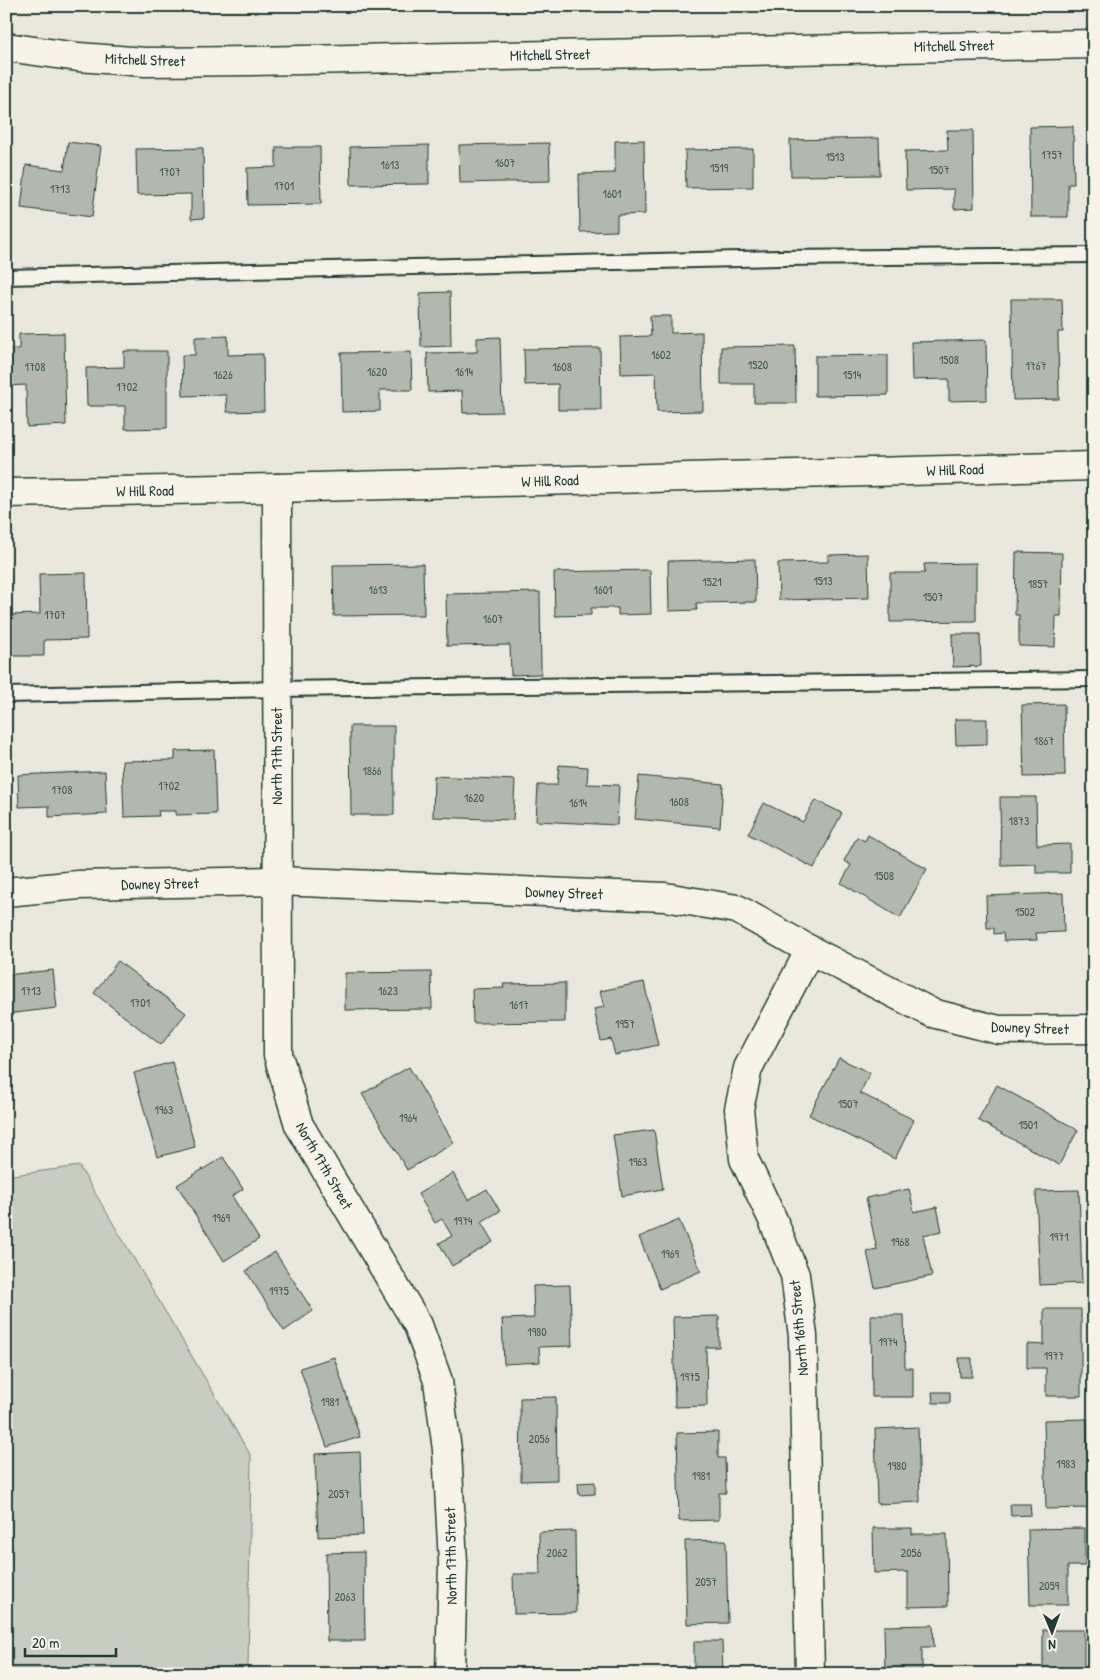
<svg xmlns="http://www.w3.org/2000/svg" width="1100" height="1680" viewBox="0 0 1100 1680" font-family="'Patrick Hand',sans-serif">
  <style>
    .green { fill: #c8ccc1; stroke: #74847a }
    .building { fill: #b2b8ae; stroke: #1f3d34 }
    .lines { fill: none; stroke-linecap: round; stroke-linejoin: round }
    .service-casing { stroke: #1f3d34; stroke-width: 18 }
    .minor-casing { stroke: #1f3d34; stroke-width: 31 }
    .service { stroke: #f7f3e8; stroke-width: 14 }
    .minor { stroke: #f7f3e8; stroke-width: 28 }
    .labels { text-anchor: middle; stroke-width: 5; stroke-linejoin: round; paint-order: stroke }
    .number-label { font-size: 12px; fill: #445c52 }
    .street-label { font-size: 15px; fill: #1f3d34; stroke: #f7f3e8 }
  </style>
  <rect width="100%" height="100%" fill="#eae8dd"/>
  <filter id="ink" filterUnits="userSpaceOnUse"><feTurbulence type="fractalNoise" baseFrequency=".02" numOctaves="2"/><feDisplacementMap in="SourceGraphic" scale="10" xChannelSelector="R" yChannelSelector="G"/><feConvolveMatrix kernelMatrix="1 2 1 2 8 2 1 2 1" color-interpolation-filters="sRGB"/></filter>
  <g filter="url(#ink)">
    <path class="green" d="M79,1166l172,290 -3,218h-242v-498z"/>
    <g class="building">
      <path d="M1073,126l1,58h-6v33h-37l-1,-90z"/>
      <path d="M947,130h26l1,78 -20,1v-20l-48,1 -1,-39 43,-1z"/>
      <path d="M879,138l1,37 -89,1 -1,-36z"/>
      <path d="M644,140l1,74 -28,1v16l-37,1 -1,-58 36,-1v-32z"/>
      <path d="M68,142l33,4 -9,71 -71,-9 5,-43 38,5z"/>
      <path d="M549,143l1,38 -90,2 -1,-38z"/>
      <path d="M429,145v39l-78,1 -1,-38z"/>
      <path d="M276,147h44l1,57 -73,1 -1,-37 29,-1z"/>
      <path d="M203,148l1,70 -13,1v-25l-54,1 -1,-46z"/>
      <path d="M753,149v38l-67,1 -1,-38z"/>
      <path d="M450,292l1,54 -30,1 -1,-54z"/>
      <path d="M1011,299h51l1,33h-5l1,67 -46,1z"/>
      <path d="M650,316h21v17l31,-1 1,79 -46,1 -1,-39 -35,1 -1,-37 31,-1z"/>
      <path d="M64,333l2,92 -39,2 -1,-42 -20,1v-37h13v-15z"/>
      <path d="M228,336v19l35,-1 1,57 -37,1 -1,-17 -43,1 -1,-41h13v-18z"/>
      <path d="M500,337l2,75 -39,1 -1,-22 -34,1 -1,-39 50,-1v-14z"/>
      <path d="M986,340l1,60 -38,1v-22l-37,1 -1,-38z"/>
      <path d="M795,346l1,57h-42v-19h-33v-37z"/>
      <path d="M600,348l1,62h-43v-26l-33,1 -1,-36z"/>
      <path d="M124,351h43v77l-42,1v-23h-38l-1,-38 38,-1z"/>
      <path d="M411,352l1,38h-32v21l-38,1 -1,-59z"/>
      <path d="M888,355v40l-73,1v-40z"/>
      <path d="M1016,552l46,1 -1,63h-5l-1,31 -36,-1v-31h-4z"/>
      <path d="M868,554l1,44 -90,2 -1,-37 50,-1v-7z"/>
      <path d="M755,559l1,43 -60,1 1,7 -28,1 -1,-50z"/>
      <path d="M976,563v58l-86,1v-49h35l-1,-9z"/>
      <path d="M423,564l1,51 -90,1 -1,-51z"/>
      <path d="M650,570l1,44 -33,1v-7h-27v7l-36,1 -1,-44z"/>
      <path d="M86,573l1,66 -43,1v16h-38v-41l34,-1 -1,-40z"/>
      <path d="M540,592l1,82 -30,1 -1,-30 -63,1 -1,-52z"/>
      <path d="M952,634h28l1,32 -28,1z"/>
      <path d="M1064,704l1,72 -41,1 -2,-72z"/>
      <path d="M955,719h32v25l-31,1z"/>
      <path d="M350,726h44v89h-43z"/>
      <path d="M214,750l2,64 -40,1v-4h-18l1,5 -35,1 -2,-56 53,-1v-9z"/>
      <path d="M559,765l29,2 -1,17 32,1 -2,40 -81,-4 2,-36h19z"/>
      <path d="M105,771l2,43 -58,3v-11l-30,1 -1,-32z"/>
      <path d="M434,776l81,4 -2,40 -80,-3z"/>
      <path d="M639,776l84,8 -3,43 -85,-8z"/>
      <path d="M1000,797h36l1,48 33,-1v29h-34v-9l-35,1z"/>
      <path d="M815,800l27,13 -28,55 -66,-34 16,-31 39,19z"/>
      <path d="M868,835l59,34 -27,49 -59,-35 10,-18 -7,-4 13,-24 8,4z"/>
      <path d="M1063,893l1,39 -28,1 1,7 -33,1 -1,-8 -9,1v-6h-7l-1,-32z"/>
      <path d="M118,961l68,52 -25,32 -67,-52z"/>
      <path d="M53,970l4,38 -51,6v-39z"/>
      <path d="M431,972l1,37 -87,1v-37z"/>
      <path d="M644,982l14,63 -43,10 -4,-16 -10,2 -7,-32 10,-2 -4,-16z"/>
      <path d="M565,983v39l-92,1 -1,-34 32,-1 -1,-4z"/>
      <path d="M839,1058l31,15 -10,20 54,27 -19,39 -86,-44z"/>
      <path d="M172,1062l23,85 -38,10 -23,-84z"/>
      <path d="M409,1067l45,76 -47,27 -45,-76z"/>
      <path d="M997,1085l81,45 -19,35 -81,-45z"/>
      <path d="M654,1130l9,59 -41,7 -9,-61z"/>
      <path d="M223,1157l20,32 -11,7 27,43 -35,22 -47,-76z"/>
      <path d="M453,1173l15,27 19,-11 13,22 -19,11 12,20 -41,24 -13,-23 13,-7 -10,-17 -7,4 -17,-29z"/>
      <path d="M909,1189l5,23 23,-5 5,24 -19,4 9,41 -57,12 -8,-36 10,-2 -11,-52z"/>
      <path d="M1079,1190l3,93 -42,2 -4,-94z"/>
      <path d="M679,1220l22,51 -41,18 -21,-52z"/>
      <path d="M275,1252l38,59 -29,20 -38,-60z"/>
      <path d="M570,1285l2,61 -33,1 1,15 -36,2 -2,-45 32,-1 -1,-32z"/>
      <path d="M1044,1309h37v87h-35v-28h-19v-24l17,1z"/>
      <path d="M871,1315h33l1,53h8v29h-41z"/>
      <path d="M719,1316v31h-13l1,59 -32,1 -2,-90z"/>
      <path d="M334,1357l26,80 -33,10 -27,-79z"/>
      <path d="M959,1358h13v19h-12z"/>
      <path d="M932,1392h18v11h-17z"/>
      <path d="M556,1397l1,83 -36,1 -1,-83z"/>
      <path d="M1087,1419l2,89 -43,1 -2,-89z"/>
      <path d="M918,1427l2,75 -43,2 -2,-75z"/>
      <path d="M718,1432v26h7l1,35h-7v27l-40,1 -2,-88z"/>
      <path d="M360,1452l3,83 -45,2 -3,-83z"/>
      <path d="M595,1482v12l-16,1 -1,-12z"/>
      <path d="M1010,1504h20l1,11 -20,1z"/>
      <path d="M873,1528h39v6h35l1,72 -40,1v-35l-34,1z"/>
      <path d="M1085,1528v38h-17v39h-38l-2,-76z"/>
      <path d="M575,1531l1,82 -62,1 -1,-40h27l-1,-42z"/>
      <path d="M726,1540l2,83 -41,1 -2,-83z"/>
      <path d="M364,1552l1,89h-38l-1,-88z"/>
      <path d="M933,1625l1,22h-12v27h-37l-1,-48z"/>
      <rect x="1043" y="1630" width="41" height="44"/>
      <path d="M694,1641h28l1,33h-29z"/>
      <rect x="515" y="1669" width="41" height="5"/>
    </g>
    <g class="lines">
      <defs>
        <g id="service">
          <path d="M6,277l774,-19 314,-3"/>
          <path d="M6,695l271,-6 817,-10"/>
        </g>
        <g id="minor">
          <path d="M6,47l72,10 67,5 106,-1 843,-17"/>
          <path d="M277,488l1,567 21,70 119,200 20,56 9,69 6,113 -3,111"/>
          <path d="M6,493l271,-5 817,-22"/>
          <path d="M6,892l72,-7 199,-4 388,16 72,12 73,41 122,63 67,17 95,-1"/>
          <path d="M810,1674l-7,-338 -8,-61 -22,-55 -29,-61 -5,-50 9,-41 62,-118"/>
        </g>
      </defs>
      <use href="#service" class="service-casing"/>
      <use href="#minor" class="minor-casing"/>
      <use href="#service" class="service"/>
      <use href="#minor" class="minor"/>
    </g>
  </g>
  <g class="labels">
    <g class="number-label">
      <text x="1052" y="159">1757</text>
      <text x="835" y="161">1513</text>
      <text x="505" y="167">1607</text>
      <text x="390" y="169">1613</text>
      <text x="719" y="172">1519</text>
      <text x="939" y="174">1507</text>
      <text x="170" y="176">1707</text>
      <text x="284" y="190">1701</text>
      <text x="60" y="193">1713</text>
      <text x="612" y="198">1601</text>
      <text x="661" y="359">1602</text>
      <text x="949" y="364">1508</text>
      <text x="758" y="369">1520</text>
      <text x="1036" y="370">1767</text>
      <text x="35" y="371">1708</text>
      <text x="562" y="371">1608</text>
      <text x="377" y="376">1620</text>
      <text x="464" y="376">1614</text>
      <text x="223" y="379">1626</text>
      <text x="852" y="379">1514</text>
      <text x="127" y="391">1702</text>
      <text x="823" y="585">1513</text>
      <text x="712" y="586">1521</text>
      <text x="1038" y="588">1857</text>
      <text x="378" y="594">1613</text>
      <text x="603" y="594">1601</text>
      <text x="933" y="601">1507</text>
      <text x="55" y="619">1707</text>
      <text x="493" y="623">1607</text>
      <text x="1044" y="745">1867</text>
      <text x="372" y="775">1866</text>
      <text x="169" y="790">1702</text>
      <text x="62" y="794">1708</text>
      <text x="474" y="802">1620</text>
      <text x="679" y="806">1608</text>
      <text x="578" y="807">1614</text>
      <text x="1019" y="825">1873</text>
      <text x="884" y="880">1508</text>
      <text x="1025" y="916">1502</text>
      <text x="31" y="995">1713</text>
      <text x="388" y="995">1623</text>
      <text x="140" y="1007">1701</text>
      <text x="519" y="1009">1617</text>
      <text x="625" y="1028">1957</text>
      <text x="848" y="1108">1507</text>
      <text x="164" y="1114">1963</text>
      <text x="408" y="1122">1964</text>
      <text x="1028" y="1129">1501</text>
      <text x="638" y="1166">1963</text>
      <text x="221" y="1222">1969</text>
      <text x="463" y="1225">1974</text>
      <text x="1059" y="1241">1971</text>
      <text x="900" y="1246">1968</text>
      <text x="670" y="1258">1969</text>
      <text x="279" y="1295">1975</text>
      <text x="537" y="1336">1980</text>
      <text x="888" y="1346">1974</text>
      <text x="1054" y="1360">1977</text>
      <text x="690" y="1381">1975</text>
      <text x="330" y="1406">1981</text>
      <text x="539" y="1443">2056</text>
      <text x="1066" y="1468">1983</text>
      <text x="897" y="1470">1980</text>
      <text x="701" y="1480">1981</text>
      <text x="339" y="1498">2057</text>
      <text x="557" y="1557">2062</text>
      <text x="911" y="1557">2056</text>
      <text x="706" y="1586">2057</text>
      <text x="1049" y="1590">2059</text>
      <text x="345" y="1601">2063</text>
    </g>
    <g class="street-label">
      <text transform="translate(954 46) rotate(-1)" y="5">Mitchell Street</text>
      <text transform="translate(550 55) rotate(-1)" y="5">Mitchell Street</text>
      <text transform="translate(145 60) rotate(2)" y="5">Mitchell Street</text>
      <text transform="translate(955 470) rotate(-2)" y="5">W Hill Road</text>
      <text transform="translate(550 481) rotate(-2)" y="5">W Hill Road</text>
      <text transform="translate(145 491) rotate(-1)" y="5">W Hill Road</text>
      <text transform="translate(277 756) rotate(-90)" y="5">North 17th Street</text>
      <text transform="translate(160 884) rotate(-1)" y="5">Downey Street</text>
      <text transform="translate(564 893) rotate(2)" y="5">Downey Street</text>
      <text transform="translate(1030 1028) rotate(2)" y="5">Downey Street</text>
      <text transform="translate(324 1166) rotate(60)" y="5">North 17th Street</text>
      <text transform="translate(799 1328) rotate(-95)" y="5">North 16th Street</text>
      <text transform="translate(451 1556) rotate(-91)" y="5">North 17th Street</text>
    </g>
  </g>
  <rect width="1100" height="1680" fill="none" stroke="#f7f3e8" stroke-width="25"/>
  <rect x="12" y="12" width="1075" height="1655" fill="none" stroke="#1f3d34" stroke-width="2" filter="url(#ink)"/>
  <g transform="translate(1052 1632) rotate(179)" stroke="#f7f3e8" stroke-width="4" paint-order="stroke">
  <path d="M0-4L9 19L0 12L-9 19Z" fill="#1f3d34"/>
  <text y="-8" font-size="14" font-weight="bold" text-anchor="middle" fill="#1f3d34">N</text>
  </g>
  <path d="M25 1648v8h91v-8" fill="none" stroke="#1f3d34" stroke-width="2.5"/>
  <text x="32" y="1648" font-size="15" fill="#1f3d34" stroke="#f7f3e8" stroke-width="4" paint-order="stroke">20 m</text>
</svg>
